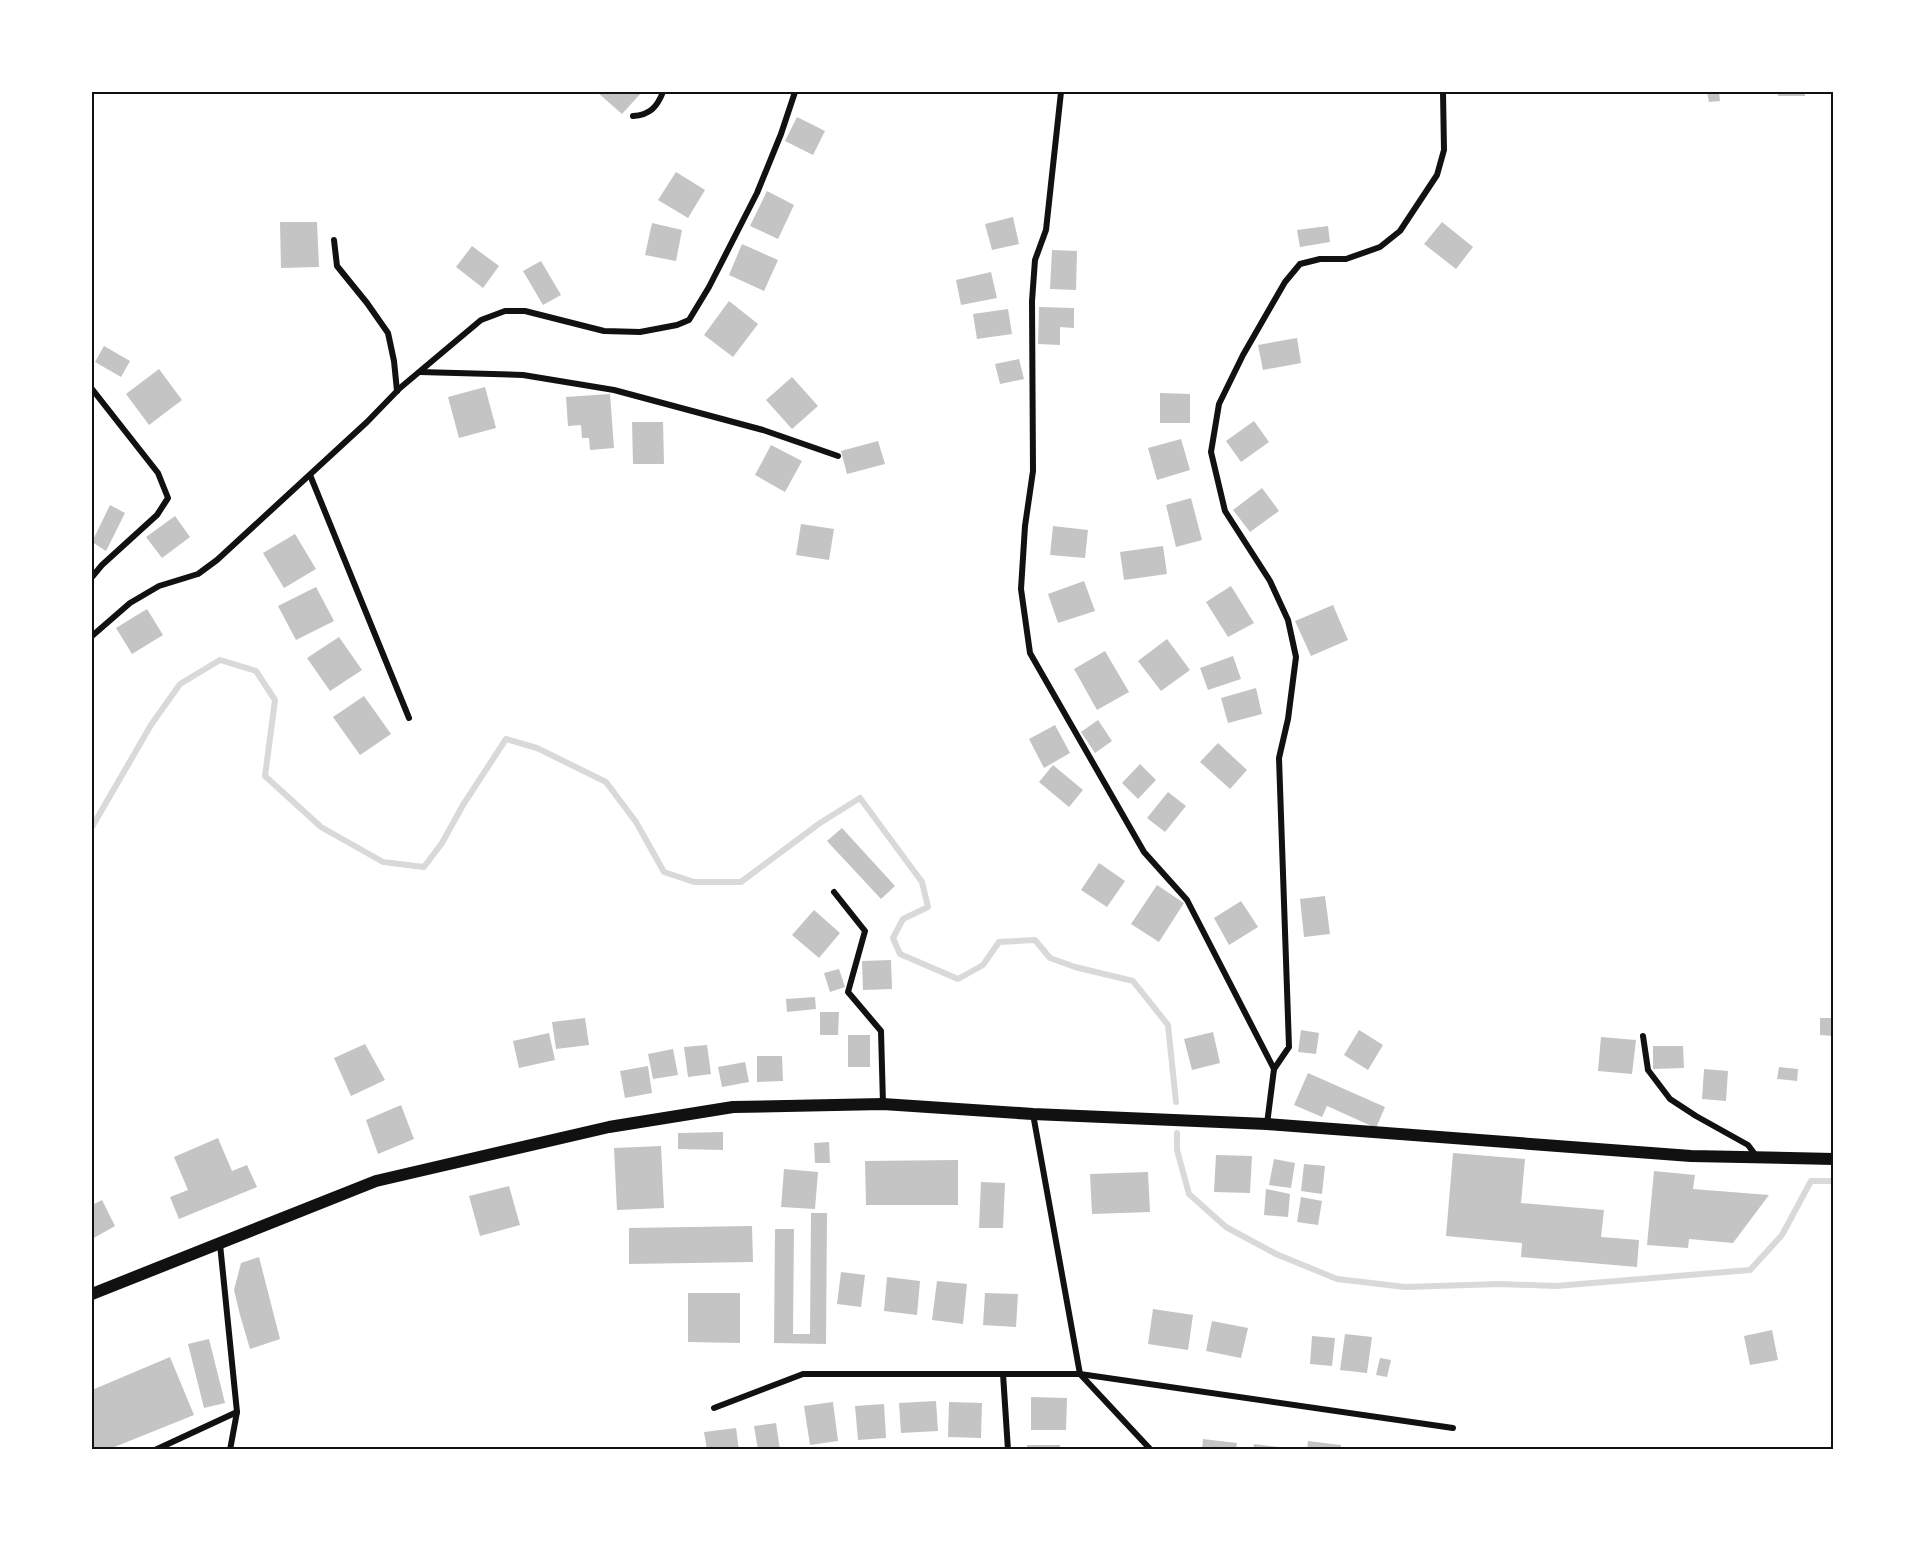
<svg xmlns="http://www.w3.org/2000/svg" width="1925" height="1541" viewBox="0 0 1925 1541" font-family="Jost,sans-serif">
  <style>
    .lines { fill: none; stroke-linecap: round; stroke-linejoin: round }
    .stream { stroke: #d9d9d9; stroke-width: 6 }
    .building { fill: #c4c4c4 }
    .minor { stroke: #111; stroke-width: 6 }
    .secondary { stroke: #111; stroke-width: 12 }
    .neatline { fill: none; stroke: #111; stroke-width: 2 }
  </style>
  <rect width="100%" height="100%" fill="#fff"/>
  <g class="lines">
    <g class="stream">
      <path d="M92,827l59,-102 29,-41 40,-24 36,11 19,29 -10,76 56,51 62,35 41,5 18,-24 21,-38 43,-66 31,9 69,34 30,40 28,50 30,10h47l79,-59 40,-25 62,84 6,25 -25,12 -10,19 7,16 58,25 25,-14 16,-23 36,-2 15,18 25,9 58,14 35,44 8,77"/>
      <path d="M1177,1133v17l12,44 37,33 50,27 61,25 68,8 95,-3 56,2 194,-16 32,-35 29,-54h23"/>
    </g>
  </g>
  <g class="building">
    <path d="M597,92h45l-20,22z"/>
    <path d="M1707,92h12l1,9 -11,1z"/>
    <rect x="1778" y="92" width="27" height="4"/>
    <path d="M797,117l28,14 -12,24 -28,-14z"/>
    <path d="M676,172l29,18 -17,28 -30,-18z"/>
    <path d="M767,191l27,14 -16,34 -28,-13z"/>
    <path d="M1013,217l6,27 -27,6 -7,-26z"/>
    <path d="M280,222h37l2,45 -38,1z"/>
    <path d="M1442,222l31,25 -17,22 -32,-25z"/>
    <path d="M652,223l30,7 -6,31 -31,-6z"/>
    <path d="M1328,226l2,16 -30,5 -3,-17z"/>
    <path d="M742,244l36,16 -14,31 -35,-16z"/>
    <path d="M472,246l27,20 -16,22 -27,-21z"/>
    <path d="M1052,250l25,1 -1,39 -26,-1z"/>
    <path d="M541,261l20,34 -18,10 -20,-34z"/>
    <path d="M991,272l6,26 -36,7 -5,-25z"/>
    <path d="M729,301l29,23 -25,33 -29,-22z"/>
    <path d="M1039,307l35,1v20l-14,-1v18l-22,-1z"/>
    <path d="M1008,309l4,25 -35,5 -4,-25z"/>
    <path d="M1297,338l4,25 -38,7 -5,-25z"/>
    <path d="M104,346l26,15 -9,16 -26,-15z"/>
    <path d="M1019,359l5,20 -24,5 -5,-20z"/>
    <path d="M159,369l23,31 -33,25 -23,-31z"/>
    <path d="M792,377l26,29 -26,23 -26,-29z"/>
    <path d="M485,387l11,41 -37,10 -11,-41z"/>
    <path d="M1160,393l30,1v29h-30z"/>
    <path d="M610,394l4,54 -24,2 -1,-12h-7l-1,-13 -13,1 -2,-29z"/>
    <path d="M1254,421l15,21 -28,20 -15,-21z"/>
    <path d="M632,422h31l1,42h-31z"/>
    <path d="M1181,439l9,31 -33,10 -9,-32z"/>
    <path d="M878,441l7,23 -38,10 -6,-23z"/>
    <path d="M771,445l31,16 -17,31 -30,-17z"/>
    <path d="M1262,488l17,23 -29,21 -17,-22z"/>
    <path d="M1191,498l11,42 -26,7 -10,-42z"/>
    <path d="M110,505l15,8 -19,38 -14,-9z"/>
    <path d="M175,516l15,21 -28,21 -16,-21z"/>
    <path d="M801,524l33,5 -5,31 -33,-5z"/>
    <path d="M1053,526l35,4 -3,28 -35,-3z"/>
    <path d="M295,534l21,35 -32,19 -21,-35z"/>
    <path d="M1163,546l4,28 -43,6 -4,-28z"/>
    <path d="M1084,581l11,30 -37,12 -10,-29z"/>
    <path d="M1231,586l23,37 -26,14 -22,-35z"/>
    <path d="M316,587l18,34 -38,19 -18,-34z"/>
    <path d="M1333,605l15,35 -37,16 -16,-35z"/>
    <path d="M147,609l16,26 -31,19 -16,-26z"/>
    <path d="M339,637l23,33 -32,21 -23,-33z"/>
    <path d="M1167,639l23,31 -29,21 -23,-30z"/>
    <path d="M1105,651l24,41 -32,18 -23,-41z"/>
    <path d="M1233,656l8,23 -33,11 -8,-22z"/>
    <path d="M1256,688l6,26 -34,9 -7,-25z"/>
    <path d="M364,696l27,38 -31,21 -27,-38z"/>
    <path d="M1098,720l14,21 -17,12 -14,-21z"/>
    <path d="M1055,725l15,28 -26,15 -15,-29z"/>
    <path d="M1218,743l29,27 -17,19 -30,-27z"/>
    <path d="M1140,764l16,16 -18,19 -16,-16z"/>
    <path d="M1053,765l30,25 -14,17 -30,-25z"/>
    <path d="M1168,792l18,14 -21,26 -18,-14z"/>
    <path d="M842,828l53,58 -14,13 -54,-58z"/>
    <path d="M1099,863l26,18 -18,26 -26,-17z"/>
    <path d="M1157,885l27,18 -25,39 -28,-18z"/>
    <path d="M1325,896l5,38 -26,3 -4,-38z"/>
    <path d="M1241,901l17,26 -29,18 -15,-27z"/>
    <path d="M814,910l26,23 -21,25 -27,-23z"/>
    <path d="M891,960l1,29 -29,1 -1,-29z"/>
    <path d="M839,969l6,18 -15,5 -6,-19z"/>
    <path d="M815,997l1,12 -29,3 -1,-13z"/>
    <path d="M820,1012h19l-1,23h-18z"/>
    <path d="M585,1018l4,27 -33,4 -4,-27z"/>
    <path d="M1820,1018h14v18l-14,-1z"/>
    <path d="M1301,1030l18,3 -3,21 -18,-2z"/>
    <path d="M1359,1030l24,15 -15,25 -24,-15z"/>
    <path d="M1213,1032l7,31 -28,7 -8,-31z"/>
    <path d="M549,1033l6,27 -36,8 -6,-27z"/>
    <rect x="848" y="1035" width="22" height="32"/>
    <path d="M1601,1037l35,3 -4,34 -34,-3z"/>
    <path d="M365,1044l20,36 -34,16 -17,-38z"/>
    <path d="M707,1045l4,29 -23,3 -4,-30z"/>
    <path d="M1653,1046h30l1,22 -31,1z"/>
    <path d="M673,1049l5,26 -25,4 -5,-25z"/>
    <path d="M757,1056h25l1,25 -26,1z"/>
    <path d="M745,1062l4,20 -27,5 -4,-20z"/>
    <path d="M648,1066l4,27 -27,5 -5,-27z"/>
    <path d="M1779,1067l19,2 -1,12 -20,-2z"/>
    <path d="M1704,1069l24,2 -2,30 -24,-2z"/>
    <path d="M1308,1073l77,34 -9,21 -49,-22 -5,11 -28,-12z"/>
    <path d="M401,1105l13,34 -36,15 -12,-34z"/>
    <path d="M723,1132v18l-45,-1v-16z"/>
    <path d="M218,1138l14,33 15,-6 10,22 -78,32 -9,-22 18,-7 -14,-33z"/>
    <path d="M829,1142l1,21h-15l-1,-20z"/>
    <path d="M661,1146l3,62 -47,2 -3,-62z"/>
    <path d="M1453,1153l72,6 -4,44 83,7 -3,27 38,3 -2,27 -116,-10 1,-14 -76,-7z"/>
    <path d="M1216,1155l36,1 -2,37 -36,-1z"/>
    <path d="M1274,1159l21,4 -4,25 -22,-3z"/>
    <path d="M958,1160v45h-92l-1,-44z"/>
    <path d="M1304,1164l21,2 -3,28 -21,-3z"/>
    <path d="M784,1169l34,3 -3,37 -34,-2z"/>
    <path d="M1654,1171l41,4 -2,14 76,6 -36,48 -44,-4 -1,9 -41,-3z"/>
    <path d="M1148,1172l2,40 -58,2 -2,-40z"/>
    <path d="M981,1182l24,1 -2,45h-24z"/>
    <path d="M509,1186l11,39 -40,11 -11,-40z"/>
    <path d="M1266,1189l24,5 -2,23 -24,-2z"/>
    <path d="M1301,1197l21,4 -4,24 -21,-3z"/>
    <path d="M102,1200l13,26 -23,13v-34z"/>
    <path d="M811,1213h16l-1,131 -52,-1 1,-114h19l-1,105h17z"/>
    <path d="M752,1226l1,36 -124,2v-36z"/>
    <path d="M259,1257l21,82 -30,10 -10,-34 -6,-25 7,-27z"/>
    <path d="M841,1272l24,3 -4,32 -24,-3z"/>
    <path d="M887,1277l33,4 -3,34 -33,-4z"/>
    <path d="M937,1281l30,3 -4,40 -31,-4z"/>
    <path d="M688,1293h52v50l-52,-1z"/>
    <path d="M985,1293l33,1 -2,33 -33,-2z"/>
    <path d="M1153,1309l40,6 -5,35 -40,-6z"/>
    <path d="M1212,1321l36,7 -7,30 -35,-7z"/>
    <path d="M1772,1330l6,30 -28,5 -6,-29z"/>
    <path d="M1345,1334l27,3 -5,36 -27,-3z"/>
    <path d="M1312,1336l23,2 -3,28 -22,-2z"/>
    <path d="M209,1339l16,64 -21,5 -16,-64z"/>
    <path d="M170,1357l24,58 -87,35h-15v-60z"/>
    <path d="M1380,1358l11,2 -4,17 -11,-2z"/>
    <path d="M1031,1397l36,1 -1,32h-35z"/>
    <path d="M936,1401l2,30 -37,2 -2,-30z"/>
    <path d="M833,1402l5,39 -28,4 -6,-39z"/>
    <path d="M949,1402l33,1 -1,35 -33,-1z"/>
    <path d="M884,1404l2,34 -28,2 -3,-34z"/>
    <path d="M776,1423l4,27h-22l-4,-24z"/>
    <path d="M736,1428l3,22h-32l-3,-18z"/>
    <path d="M1203,1439l34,4 -1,7h-34z"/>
    <path d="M1308,1441l33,4v5h-34z"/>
    <path d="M1254,1444l33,4v2h-34z"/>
    <rect x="1027" y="1445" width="33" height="5"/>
  </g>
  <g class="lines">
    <g class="minor">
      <path d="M1061,92l-15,138 -11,30 -3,41 1,170 -8,55 -4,63 9,64 114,199 43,48 87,169 -7,55"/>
      <path d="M633,116c17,-1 24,-9 30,-24"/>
      <path d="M334,240l3,26 30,37 21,30 6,28 3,30"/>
      <path d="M420,372l103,3 91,15 149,40 75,26"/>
      <path d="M92,389l66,84 10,25 -11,17 -55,50 -10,12"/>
      <path d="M310,475l99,243"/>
      <path d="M92,636l38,-33 29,-17 39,-12 19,-14 150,-138 33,-34 81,-68 24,-9h20l79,20 36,1 37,-7 12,-5 20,-33 48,-94 24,-59 14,-42"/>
      <path d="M834,892l31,39 -17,61 33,39 2,73"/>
      <path d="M1643,1036l5,34 22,29 26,17 52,29 9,12"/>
      <path d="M1274,1069l15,-22 -10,-289 9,-39 8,-62 -8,-37 -18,-39 -45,-70 -14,-59 8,-48 24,-49 42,-73 15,-18 20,-5h26l34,-12 20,-16 37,-56 7,-25 -1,-58"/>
      <path d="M1033,1114l47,260 373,54"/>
      <path d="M220,1244l17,168 -7,38"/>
      <path d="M1003,1374l5,76"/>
      <path d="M714,1408l89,-34h277l71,76"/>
      <path d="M155,1450l82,-38"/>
    </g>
    <path class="secondary" d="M92,1294l284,-113 233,-54 124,-20 150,-3 150,10 234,10 424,32 143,3"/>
  </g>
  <rect width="1925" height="1541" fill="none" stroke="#ffffff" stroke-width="186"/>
  <rect x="93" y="93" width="1739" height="1355" class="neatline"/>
</svg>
